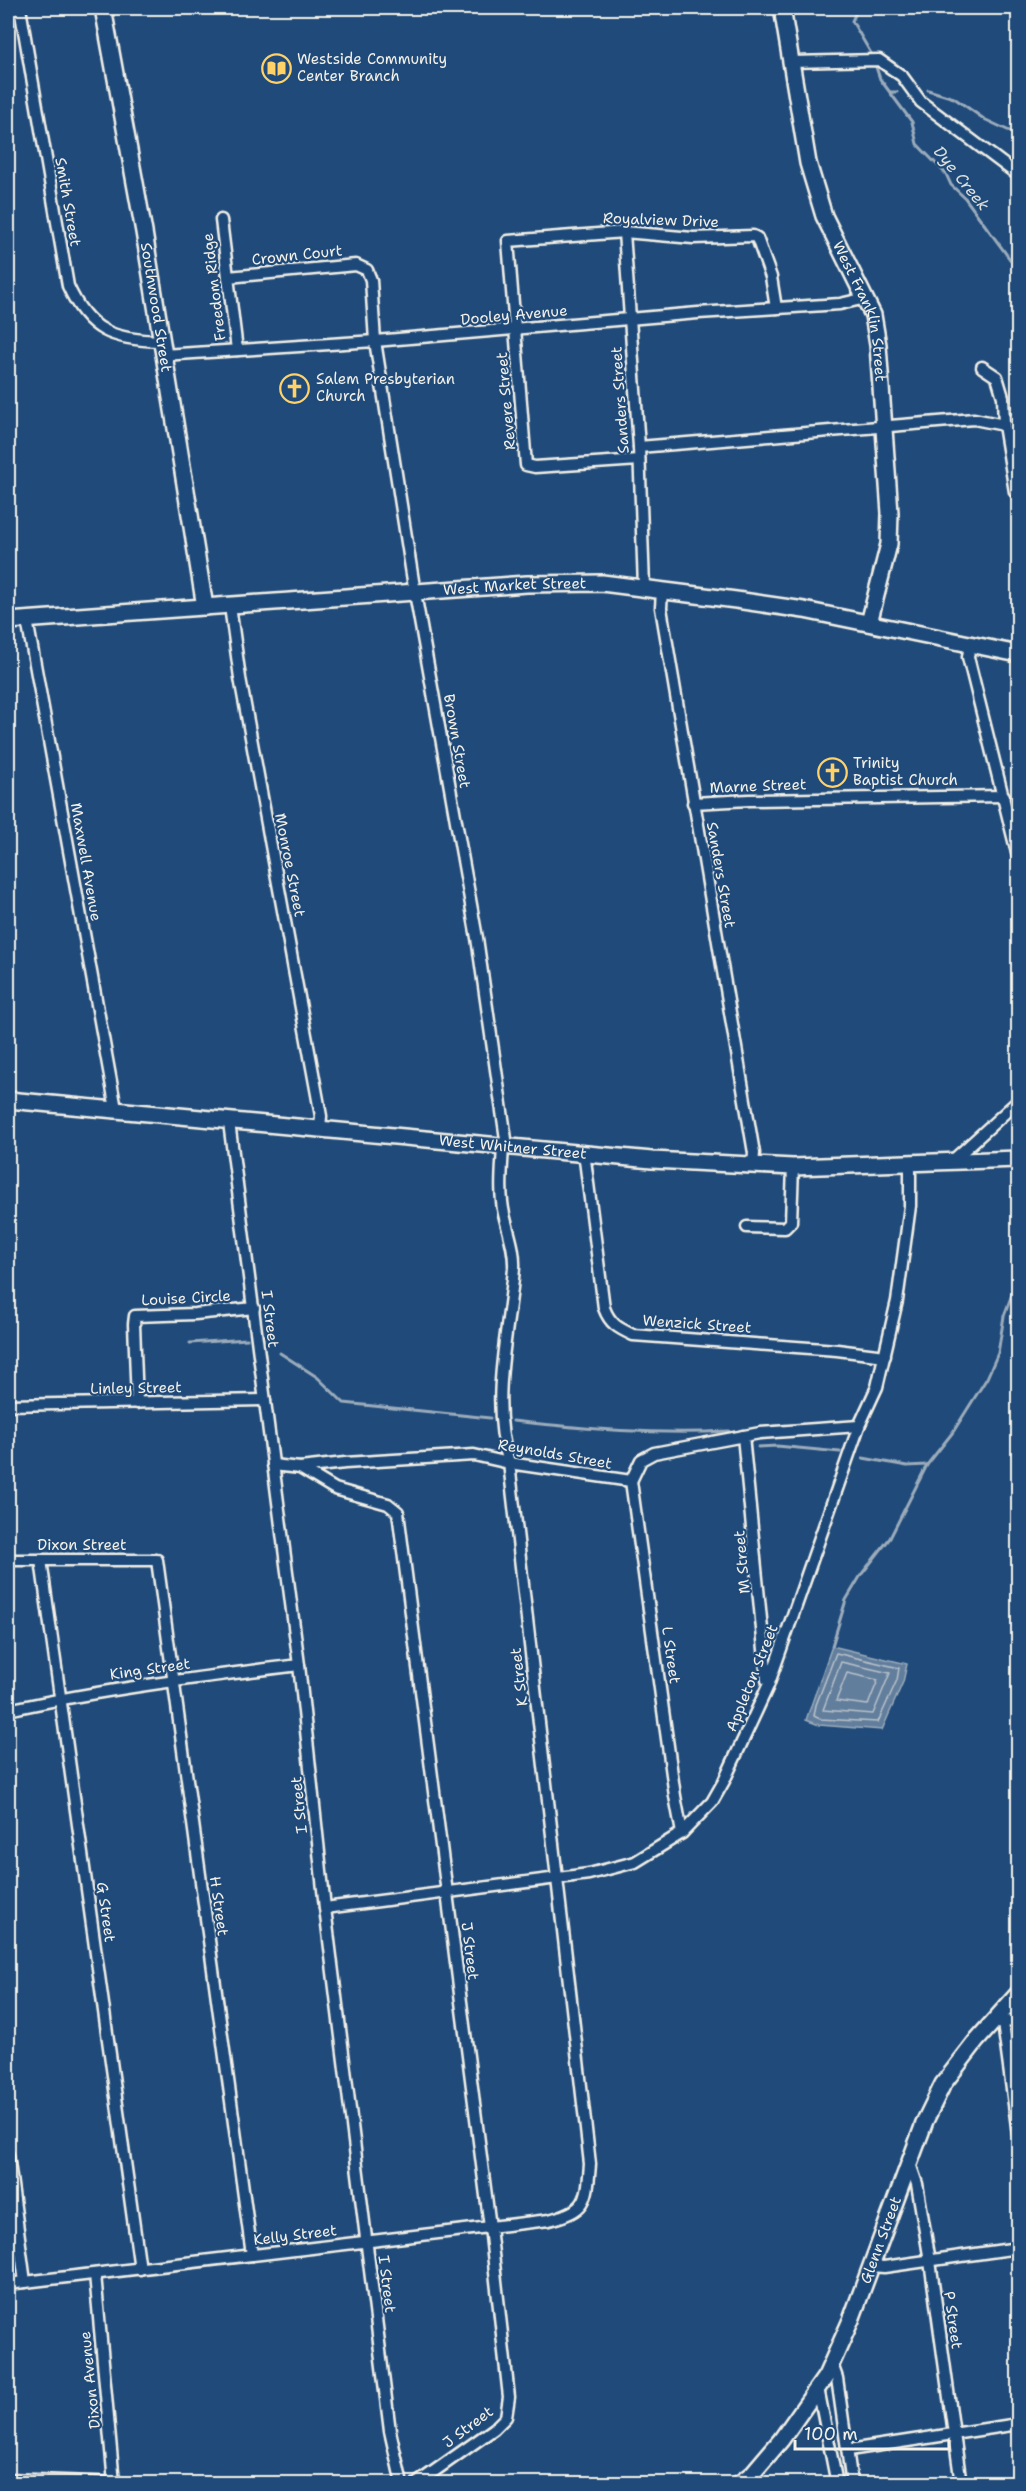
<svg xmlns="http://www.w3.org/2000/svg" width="1026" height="2491" viewBox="0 0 1026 2491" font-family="'Shantell Sans',sans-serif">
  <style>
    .water { fill: #627e9d; stroke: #9cacbb; stroke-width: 1.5 }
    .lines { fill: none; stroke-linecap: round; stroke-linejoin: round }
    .shore { stroke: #bac3ca; stroke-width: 1.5 }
    .stream { stroke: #9cacbb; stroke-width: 3 }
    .street-casing { stroke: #f4f1e8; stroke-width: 15 }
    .secondary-casing { stroke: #f4f1e8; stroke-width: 20 }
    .street { stroke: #1f4a7a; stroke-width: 10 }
    .secondary { stroke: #1f4a7a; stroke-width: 15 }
    .labels { text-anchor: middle; stroke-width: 4.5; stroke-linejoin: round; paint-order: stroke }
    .poi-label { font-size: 15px; fill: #f4f1e8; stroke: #1f4a7a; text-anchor: start }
    .street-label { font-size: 15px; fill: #f4f1e8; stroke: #1f4a7a }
    .water-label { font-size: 16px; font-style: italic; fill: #dee0dd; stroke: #1f4a7a }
  </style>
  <rect width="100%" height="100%" fill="#1f4a7a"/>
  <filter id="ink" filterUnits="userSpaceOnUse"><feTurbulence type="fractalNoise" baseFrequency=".0167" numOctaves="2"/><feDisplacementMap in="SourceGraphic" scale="12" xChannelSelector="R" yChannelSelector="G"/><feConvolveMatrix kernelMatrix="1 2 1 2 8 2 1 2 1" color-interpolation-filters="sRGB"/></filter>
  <g filter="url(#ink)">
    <path class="water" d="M832,1646l75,18 -4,18 -21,48 -63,-5 -13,-5z"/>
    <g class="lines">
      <g class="shore">
        <path d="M836,1653l63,15 -2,12 -19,42 -58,-3 -6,-3 2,-11z"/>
        <path d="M841,1662l49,11 -17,41 -50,-4z"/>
        <path d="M847,1673l31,7 -10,25 -32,-4z"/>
      </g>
      <g class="stream">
        <path d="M858,8l-6,13 20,34"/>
        <path d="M876,67l4,12 32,43 5,22 29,30 5,11 14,13 53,72"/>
        <path d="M928,90l26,8 30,21 34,16"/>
        <path d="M890,92h7"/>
        <path d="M190,1343l57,-4"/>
        <path d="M280,1353l37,24 27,26 146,15"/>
        <path d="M513,1421c72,8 144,14 216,10"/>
        <path d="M758,1447l19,-1 63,6"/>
        <path d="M863,1458l44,8 20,-1"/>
        <path d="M832,1646l14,-46 15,-25 29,-37 37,-73 26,-33 34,-54 11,-25 6,-37 14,-38"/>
      </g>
      <defs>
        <g id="street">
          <path d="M20,8l48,278c20,45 45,54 93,55"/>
          <path d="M791,62l88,-2 23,16 19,26 97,73"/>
          <path d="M221,220l16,130"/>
          <path d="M624,232l15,215 5,140"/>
          <path d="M228,277l128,-12 11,5 4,10 4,61 40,252 62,345 30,208"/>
          <path d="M163,355l212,-14 323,-28 142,-9 26,-6"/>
          <path d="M982,367l15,10 6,20 1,28 11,67"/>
          <path d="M639,447l335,-28 30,6"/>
          <path d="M639,460l-104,7 -9,-2 -18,-224 116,-9 69,6 60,-2 4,2 14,39 5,31"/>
          <path d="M662,590l-1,18 93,545 -1,12"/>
          <path d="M230,606l10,72 81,438 -1,13"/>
          <path d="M27,620l89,489"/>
          <path d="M970,644l-2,13 50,200"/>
          <path d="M693,803l56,-3 255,-4"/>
          <path d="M229,1122l70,543 26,243 65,523 12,53"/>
          <path d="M584,1152l20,156c6,16 14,20 29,27l204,15 48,6"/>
          <path d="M951,1162l67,-61"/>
          <path d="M747,1227l38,1 6,-6 2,-55"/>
          <path d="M137,1403l-3,-79 1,-8 60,-2 59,-6"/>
          <path d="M8,1405l257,-5"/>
          <path d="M743,1436l24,244"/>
          <path d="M273,1465l27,3 35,21 53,15 10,8 92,715 19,170 -3,20 -12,12 -78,55"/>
          <path d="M300,1468l45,-5 129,-8 35,8 122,18 10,-21 13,-7 106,-20 99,-7"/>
          <path d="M631,1481l44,315 7,37"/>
          <path d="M8,1560h149l95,695"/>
          <path d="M41,1560l99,709"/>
          <path d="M8,1710c96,-21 193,-33 291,-45"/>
          <path d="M325,1908l264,-34 46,-12 47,-29 30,-31 12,-21 44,-95 91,-260 18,-39 20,-86 13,-95v-42"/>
          <path d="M998,2023l20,-3"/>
          <path d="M1003,2023l15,111"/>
          <path d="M8,2155l17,127"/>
          <path d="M909,2161l8,23 13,77 31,223"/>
          <path d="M871,2266l13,1 134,-19"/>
          <path d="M95,2274l19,209"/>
          <path d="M8,2284l541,-64c38,-10 38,-18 41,-56l-81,-701c-20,-65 0,-130 5,-195 1,-19 -6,-36 -10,-54 -5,-22 -2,-46 -1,-68"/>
          <path d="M832,2364l5,14 15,106"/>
          <path d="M818,2388l19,96"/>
          <path d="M849,2450l169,-26"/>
          <path d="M8,2479l113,4"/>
        </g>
        <g id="secondary">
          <path id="s1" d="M103,8l41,224 61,375"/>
          <path id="s2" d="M782,8l26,155 16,53 49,99 5,30 12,168 -1,31 -20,79"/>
          <path id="s3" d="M8,621l519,-37 75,-1 134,17 68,10 214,44"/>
          <path id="s4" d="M8,1100l644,60 141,7 225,-8"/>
          <path id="s5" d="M739,2484l13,-10 29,-34 45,-64 25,-56 74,-199 18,-37 34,-44 41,-46"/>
        </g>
      </defs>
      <use href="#street" class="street-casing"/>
      <use href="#secondary" class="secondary-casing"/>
      <use href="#street" class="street"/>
      <use href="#secondary" class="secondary"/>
    </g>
  </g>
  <defs>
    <symbol id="library-ring" viewBox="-11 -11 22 22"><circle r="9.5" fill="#1f4a7a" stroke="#ffd166" stroke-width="1.5"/><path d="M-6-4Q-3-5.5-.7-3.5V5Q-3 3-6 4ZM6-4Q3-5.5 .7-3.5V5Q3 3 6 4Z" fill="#ffd166"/></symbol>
    <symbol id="church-ring" viewBox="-11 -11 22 22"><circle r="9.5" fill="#1f4a7a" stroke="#ffd166" stroke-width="1.5"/><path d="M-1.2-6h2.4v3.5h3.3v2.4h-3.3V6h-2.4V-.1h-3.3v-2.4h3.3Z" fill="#ffd166"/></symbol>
  </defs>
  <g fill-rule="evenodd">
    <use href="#library-ring" x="260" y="52" width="33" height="33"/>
    <use href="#church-ring" x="278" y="372" width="33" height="33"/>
    <use href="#church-ring" x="816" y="756" width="33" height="33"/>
  </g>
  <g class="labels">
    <g class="poi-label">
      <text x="297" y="64">Westside Community<tspan x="297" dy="17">Center Branch</tspan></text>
      <text x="316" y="384">Salem Presbyterian<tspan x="316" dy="17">Church</tspan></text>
      <text x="853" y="768">Trinity<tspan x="853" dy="17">Baptist Church</tspan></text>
    </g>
    <g class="street-label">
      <text transform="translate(68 202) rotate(80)" y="5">Smith Street</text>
      <text transform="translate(661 220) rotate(2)" y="5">Royalview Drive</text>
      <text transform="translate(297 255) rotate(-6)" y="5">Crown Court</text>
      <text transform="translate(214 287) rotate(-97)" y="5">Freedom Ridge</text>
      <text dy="5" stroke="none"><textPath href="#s1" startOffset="304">Southwood Street</textPath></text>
      <text dy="5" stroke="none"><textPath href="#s2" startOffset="316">West Franklin Street</textPath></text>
      <text transform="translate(514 315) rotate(-5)" y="5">Dooley Avenue</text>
      <text transform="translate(620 400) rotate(-94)" y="5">Sanders Street</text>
      <text transform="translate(506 401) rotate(-95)" y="5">Revere Street</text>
      <text dy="5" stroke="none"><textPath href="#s3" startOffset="508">West Market Street</textPath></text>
      <text transform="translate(457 741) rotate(80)" y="5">Brown Street</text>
      <text transform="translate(758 786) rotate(-2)" y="5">Marne Street</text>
      <text transform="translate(86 862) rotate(80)" y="5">Maxwell Avenue</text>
      <text transform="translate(290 865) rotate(79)" y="5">Monroe Street</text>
      <text transform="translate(721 875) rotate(80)" y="5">Sanders Street</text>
      <text dy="5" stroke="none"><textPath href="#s4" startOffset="507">West Whitner Street</textPath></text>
      <text transform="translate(186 1298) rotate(-3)" y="5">Louise Circle</text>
      <text transform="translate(270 1319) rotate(83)" y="5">I Street</text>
      <text transform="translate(697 1324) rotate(4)" y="5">Wenzick Street</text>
      <text transform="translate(136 1388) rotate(-1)" y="5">Linley Street</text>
      <text transform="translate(555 1454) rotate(10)" y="5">Reynolds Street</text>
      <text x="82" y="1550">Dixon Street</text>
      <text transform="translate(742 1562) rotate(-95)" y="5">M Street</text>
      <text transform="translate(671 1655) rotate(82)" y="5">L Street</text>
      <text transform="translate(150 1669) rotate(-8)" y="5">King Street</text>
      <text transform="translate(519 1677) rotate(-97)" y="5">K Street</text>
      <text transform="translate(752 1678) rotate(-68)" y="5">Appleton Street</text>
      <text transform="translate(299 1805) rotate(-96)" y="5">I Street</text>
      <text transform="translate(219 1906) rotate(82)" y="5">H Street</text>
      <text transform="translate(106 1912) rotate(82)" y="5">G Street</text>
      <text transform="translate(470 1951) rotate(83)" y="5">J Street</text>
      <text transform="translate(295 2235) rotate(-7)" y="5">Kelly Street</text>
      <text dy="5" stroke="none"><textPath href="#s5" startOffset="286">Glenn Street</textPath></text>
      <text transform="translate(387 2284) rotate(83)" y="5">I Street</text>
      <text transform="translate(953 2320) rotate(82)" y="5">P Street</text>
      <text transform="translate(90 2380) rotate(-96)" y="5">Dixon Avenue</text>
      <text transform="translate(468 2427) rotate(-37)" y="5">J Street</text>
    </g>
    <g class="water-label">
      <text transform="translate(962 178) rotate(51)" y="6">Dye Creek</text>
    </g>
  </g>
  <rect width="1026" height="2491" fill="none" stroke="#1f4a7a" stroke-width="30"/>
  <rect x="15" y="15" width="996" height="2461" fill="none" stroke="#f4f1e8" stroke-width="2" filter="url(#ink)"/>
  <path d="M795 2440v9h154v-9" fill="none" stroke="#f4f1e8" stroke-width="3"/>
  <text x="804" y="2440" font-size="18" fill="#f4f1e8" stroke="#1f4a7a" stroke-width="4.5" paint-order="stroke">100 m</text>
</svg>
